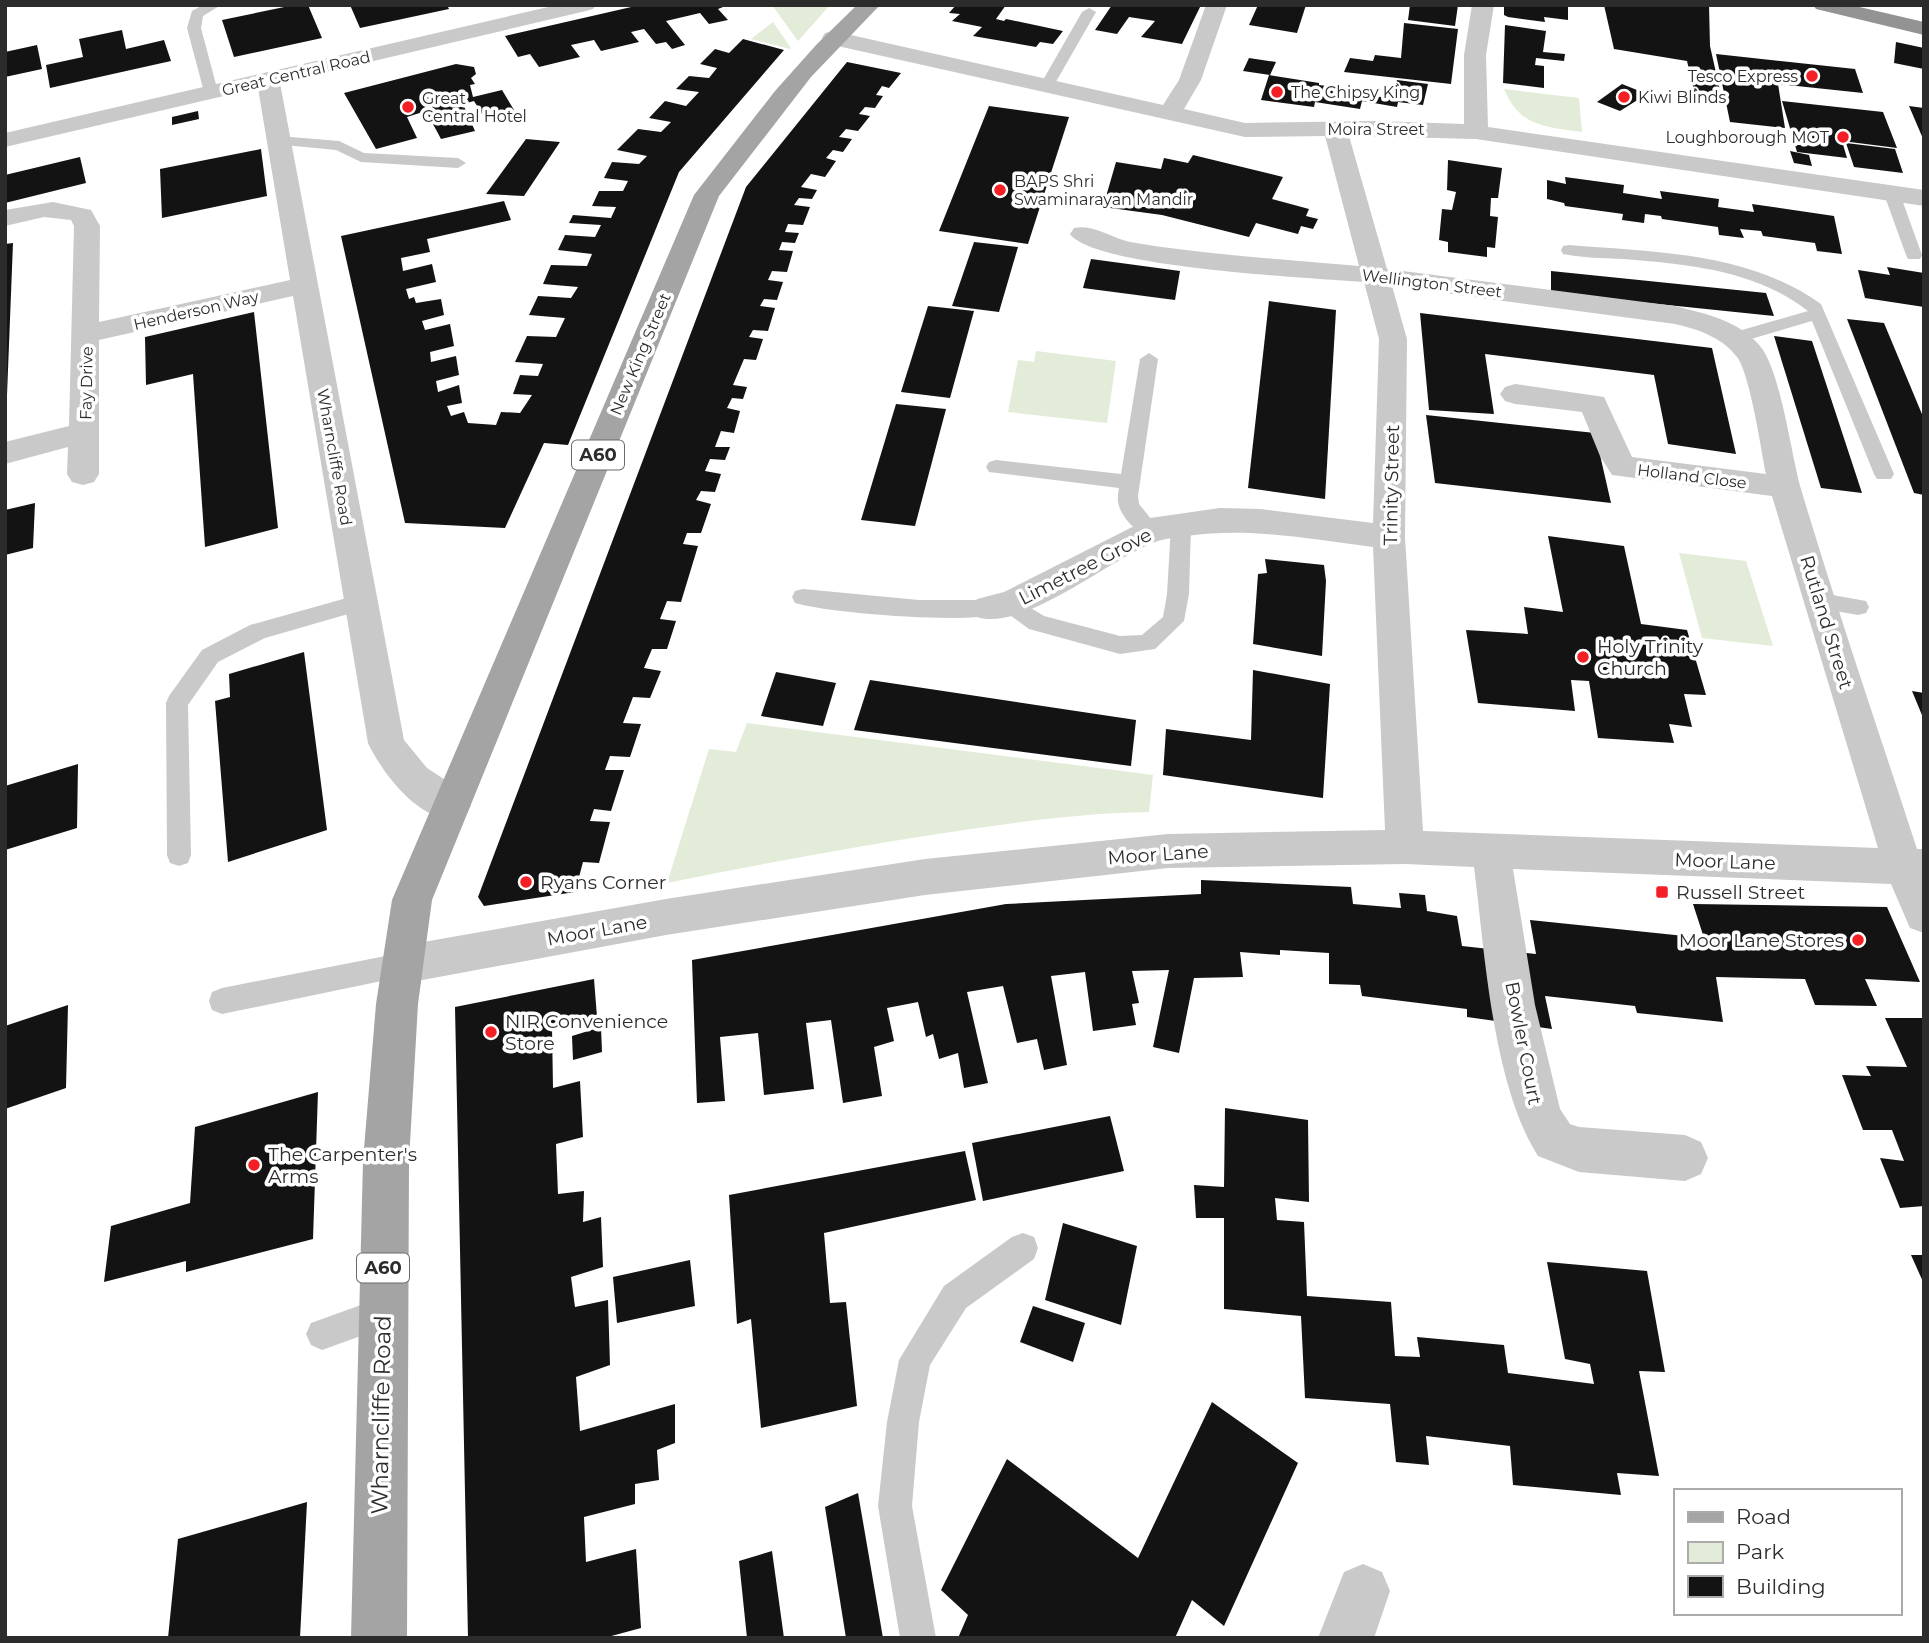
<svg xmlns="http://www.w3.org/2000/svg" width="1929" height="1643" viewBox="0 0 1929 1643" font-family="Montserrat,sans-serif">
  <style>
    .green { fill: #e2ecd8 }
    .building { fill: #131313 }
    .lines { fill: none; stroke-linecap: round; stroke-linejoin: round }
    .lane { fill: #c9c9c9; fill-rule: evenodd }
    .street { fill: #c9c9c9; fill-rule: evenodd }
    .primary { fill: #a4a4a4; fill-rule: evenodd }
    .highway { fill: #939393; fill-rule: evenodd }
    .poi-dot { fill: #f31f24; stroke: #fff; stroke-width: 2.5 }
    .labels { text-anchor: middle; stroke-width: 7; stroke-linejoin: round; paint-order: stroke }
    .far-street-label { font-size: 16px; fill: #2c2c2c; stroke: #fff }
    .far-poi-label { font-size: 16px; fill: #2c2c2c; stroke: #fff; text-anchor: start }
    .shield { fill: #fff; stroke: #6b6b6b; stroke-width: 2 }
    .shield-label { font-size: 18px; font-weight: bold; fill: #2c2c2c }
    .street-label { font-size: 19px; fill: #2c2c2c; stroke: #fff }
    .poi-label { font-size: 19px; fill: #2c2c2c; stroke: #fff; text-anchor: start }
    .near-street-label { font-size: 23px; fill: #2c2c2c; stroke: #fff }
  </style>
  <rect width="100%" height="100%" fill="#fff"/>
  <g class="green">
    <path d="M772,5h58l-32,36z"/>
    <path d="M773,22l18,26 -1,1 -39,-10z"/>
    <path d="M1504,89l75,9 3,34c-37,-5 -62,-5 -78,-43z"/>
    <path d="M1036,351l80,10 -9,62 -99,-11 10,-52 16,2z"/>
    <path d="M1679,553l67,8 27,85 -71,-8z"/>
    <path d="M747,723l406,52 -4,37c-73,1 -146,12 -218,23 -89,14 -176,30 -264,48l42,-134 27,3z"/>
  </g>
  <g class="building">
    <path d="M294,5h14l14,33 -88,19 -12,-37z"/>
    <path d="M350,5h97l2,4 -89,19z"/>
    <path d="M640,5h82l1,2 -5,2 10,11 -19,4 -9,-11 -34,8 19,24 -13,4 -6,-7 -10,2 -12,-15 -13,3 8,10 -38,9 -7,-11 -23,5 9,12 -41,10 -9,-13 -12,3 -13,-21z"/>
    <path d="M956,5h50l-10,14 8,2 2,-2 57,12 -10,13 -13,-2 -4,5 -63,-11 9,-9 -30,-6 8,-7 -11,-1z"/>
    <path d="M1112,5h89l-19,39 -41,-7 14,-16 -26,-4 -12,17 -22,-4z"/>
    <path d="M1258,5h48l-9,28 -48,-8z"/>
    <path d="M1410,5h48l-3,21 -47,-6z"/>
    <path d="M1504,5h64v15l-24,-3 1,5 -37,-5 -4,-2z"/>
    <path d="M1604,5h105l1,41 11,49 -27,-4 -7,-30 -73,-12z"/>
    <path d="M1404,23l54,6 -7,55 -107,-12 6,-14 23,3 2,-6 26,3z"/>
    <path d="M1505,25l41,6 -3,21 22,2 -1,7 -28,-3 -1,7 9,1v22l-41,-5z"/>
    <path d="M122,30l4,19 38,-9 7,21 -121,27 -4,-23 37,-8 -4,-18z"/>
    <path d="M743,39l41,11 -105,122 -111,273 -24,-2 -39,85 -100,-5 -64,-287 163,-35 7,19 -84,19 3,13 -29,6 2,13 29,-7 4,18 -30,7 3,10 5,-2 2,6 25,-4 3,16 -22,6 3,9 25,-6 4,22 -24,6 1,10 25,-6 3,19 -23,6 2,11 21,-7 3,18 -15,3 4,10 13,-4 4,11 28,2 5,-13 19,1 12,-18 -19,-1 7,-19 18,1 5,-12 -28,-2 12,-26 29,1 9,-19 -36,-3 9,-19 33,2 7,-11 -35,-3 8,-19 36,1 5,-12 -34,-4 7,-15 30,2 6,-12 -32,-2 4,-8 38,3 5,-11 -24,-1 7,-15h24l5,-10 -24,-3 8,-16 27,2 8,-8 -30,-6 21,-21 23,3 10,-10 -22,-4 16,-17 21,5 13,-14 -23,-3 13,-13 20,2 8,-10 -17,-4 15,-15 14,4z"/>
    <path d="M1896,42l28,6v21l-30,-6z"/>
    <path d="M37,45l5,24 -37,8v-25z"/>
    <path d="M1716,54l139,15 8,24 -85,-9 7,44 -55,-6z"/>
    <path d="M1249,58l27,4 -6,13 -27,-4z"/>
    <path d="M847,62l54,11 -12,15 -7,-2 -6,9 7,1 -8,12 -10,-1 -6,7 11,2 -12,15 -12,-2 -7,8 13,2 -9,13 -10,-2 -7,8 10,3 -11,16 -14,-3 -10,13 16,3 -5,9 -13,-1 -5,7 16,2 -7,18 -15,-1 -3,8 14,1 -4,10 -13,-1 -3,8 14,1 -6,21 -15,-1 -4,9 15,2 -6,18 -13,-1 -4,7 15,2 -7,23 -15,-1 -4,7 14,2 -7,21 -12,-1 -11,26 14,2 -4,12 -11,-1 -5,10 13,3 -6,22 -13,-2 -6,16h15l-5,13 -15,-1 -5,12 16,3 -6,18 -14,-1 -5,9 15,4 -10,29h-14l-4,11 15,2 -17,56 -14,-1 -7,18 16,2 -9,28h-15l-8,19 17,3 -11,27 -17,-1 -10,26 18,1 -11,33 -20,-1 -5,14h19l-13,41 -17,-2 -4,12 20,1 -11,41 -16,-1 -8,30 -91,14 -6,-9 268,-710z"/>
    <path d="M456,64l18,3 2,7 -5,4 4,6 -5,1 3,12 29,-7 12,20 -30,7 -10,-16 -11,3 12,27 -34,8 -15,-28 -19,6 10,21 -41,11 -32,-56z"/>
    <path d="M1269,75l50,8v2l22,3v2l51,9 5,-19 31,4 -5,21 -25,-3 -1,5 -35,-6 -2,8 -45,-7 -1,5 -53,-7z"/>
    <path d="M1622,84l25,10 -27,17 -23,-9z"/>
    <path d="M1782,101l101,11 14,36 -55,-7 5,17 -50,-6z"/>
    <path d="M989,106l80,11 -41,127 -89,-13z"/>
    <path d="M1909,106l15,2v33z"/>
    <path d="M198,111l1,8 -27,6v-8z"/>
    <path d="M526,139l34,3 -36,54 -38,-2z"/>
    <path d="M1846,143l49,6 8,24 -49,-6z"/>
    <path d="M261,149l6,47 -105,22 -2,-49z"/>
    <path d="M1790,151l19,4 3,11 -18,-3z"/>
    <path d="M1193,155l90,22 -11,22 37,10 -3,7 12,3 -5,10 -12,-3 -3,8 -42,-11 -7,14 -87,-22 -59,-8 13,-45 45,7 3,-11 24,5z"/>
    <path d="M80,157l6,26 -81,20v-28z"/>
    <path d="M1448,160l54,8 -4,30h-7l-1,18 8,1 -3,31 -8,-1v10l-39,-5v-10l-9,-2 3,-31 10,1 4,-18 -9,-2z"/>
    <path d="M1565,177l59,8 -1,8 39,6 -2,-8 59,8 -1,8 36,5 -2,-8 82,12 8,38 -25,-3 -2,-8 -52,-7 -2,-5 -21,-2 4,9 -25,-3 -1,-8 -56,-8 -1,-3 -16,-2 -1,9 -22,-3 1,-6 -58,-8 -1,-3 -17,-4v-19l19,4z"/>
    <path d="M974,242l44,5 -19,65 -47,-6z"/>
    <path d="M13,243l-6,152h-2v-151z"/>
    <path d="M1091,259l89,12 -5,29 -92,-12z"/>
    <path d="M1887,267l37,6v34l-59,-9 -7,-28 32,5z"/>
    <path d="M1551,271l215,22 8,23 -223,-23z"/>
    <path d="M1269,301l67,9 -11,189 -77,-11z"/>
    <path d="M928,306l46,5 -24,87 -49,-6z"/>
    <path d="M254,312l24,216 -73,19 -12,-173 -47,11 -1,-48z"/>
    <path d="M1420,313l292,35 24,106 -68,-10 -14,-69 -169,-21 9,60 -65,-4z"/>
    <path d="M1847,319l37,4 40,96v76l-10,-2z"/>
    <path d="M1774,336l38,5 50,152 -41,-5z"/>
    <path d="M896,404l50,5 -31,117 -54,-6z"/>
    <path d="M1426,415l169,18 16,70 -176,-20z"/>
    <path d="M35,503l-2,45 -28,7v-45z"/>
    <path d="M1548,536l76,10 17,78 46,6 19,65 -22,-1 8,33 -23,-3 5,19 -76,-5 -9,-57 -18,-1 4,31 -97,-8 -12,-73 62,4 -4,-27 39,5z"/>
    <path d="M1265,559l59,6 2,16 -4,75 -69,-12 5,-70 9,-1z"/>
    <path d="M304,652l23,178 -99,32 -13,-161 15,-4 -1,-23z"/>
    <path d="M1253,670l77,14 -7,114 -160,-23 3,-46 85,11z"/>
    <path d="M776,672l60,11 -13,43 -62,-10z"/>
    <path d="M870,680l266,40 -5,46 -277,-36z"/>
    <path d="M1912,691l12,2v27z"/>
    <path d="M78,764l-1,64 -72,22v-64z"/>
    <path d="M1201,880l150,7 2,17 48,4 -2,-15 26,2 2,16 30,5 5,30 74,8 -6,-34 174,18 -11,-34 194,3 33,75 -55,-3 12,27 -62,-1 -10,-26 -89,-2 7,45 -86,-9 -2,-7 -90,-10 7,33 -85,-12v-8l-105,-13 -2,-11 -31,-1v-31l-49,-3v5l-40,-3 3,25 -49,1 -15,75 -26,-6 16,-77 -37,1 7,32 -7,1 4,21 -43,6 -8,-59 -34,4 16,89 -23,5 -7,-31 -20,4 -14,-57 -36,6 21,91 -24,5 -6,-35 -19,6 -6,-25 -7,3 -8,-35 -31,6 7,33 -20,6 8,49 -39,7 -12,-83 -25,3 8,66 -50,6 -6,-62 -38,4 5,64 -28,2 -5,-143 314,-56 195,-10z"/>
    <path d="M594,979l3,38 -45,10 1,61 27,-7 3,56 -27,7 2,50 26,-3 -1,31 18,-5 2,50 -32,10 4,30 33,-7 2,65 -34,12 4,54 95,-27v39l-18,7 2,30 -24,4v20l-51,13 2,45 50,-13 5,79 -37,10h-136l-13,-631z"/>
    <path d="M68,1005l-2,83 -61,21v-83z"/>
    <path d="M1885,1018h39v188l-24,2 -20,-50 24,3 -12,-31h-29l-21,-55 29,1 -5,-10 41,1z"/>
    <path d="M601,1027l1,25 -29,8 -1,-24z"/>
    <path d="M318,1092l-5,147 -127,33v-11l-82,21 7,-56 79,-23 5,-76z"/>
    <path d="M1225,1108l83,12 1,82 -34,-4 2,22 27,2 3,74 84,6 4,54 25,1 -3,-20 87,8 4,28 86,11 -4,-20 -25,-5 -18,-97 100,9 18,101 -26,-1 20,105 -42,-3 4,22 -108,-10 -3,-39 -84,-10 3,29 -33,-3 -6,-58 -85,-6 -4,-82 -77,-7v-91h-28l-2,-33 30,2z"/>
    <path d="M1110,1116l14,55 -141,30 -11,-58z"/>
    <path d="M965,1151l11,49 -152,33 6,70 16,-1 11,104 -96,22 -10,-109 -14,5 -8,-129z"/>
    <path d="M1063,1223l74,23 -16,79 -76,-25z"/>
    <path d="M1911,1255h13v29z"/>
    <path d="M690,1260l5,46 -78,17 -4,-46z"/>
    <path d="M1033,1306l52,17 -12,39 -53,-20z"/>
    <path d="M1212,1402l86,61 -74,163 -32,-26 -17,38h-217l10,-23 -27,-25 66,-131 131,99z"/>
    <path d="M858,1493l25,145h-37l-21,-131z"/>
    <path d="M307,1502l-7,136h-132l10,-99z"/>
    <path d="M772,1551l12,87h-37l-8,-77z"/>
  </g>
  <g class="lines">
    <g class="lane">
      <path d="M203,5h18l-18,11 -2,12 17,64 -7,4 -7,-4 -17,-64 5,-17z"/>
      <path d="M1089,8l7,4 -43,75 -7,4 -5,-1 -2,-3 43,-75z"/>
      <path d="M279,136l60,5 25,12 94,5 8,5 -8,5 -97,-6 -25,-12 -62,-6 -3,-3z"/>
      <path d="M1892,189l8,5 22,61 -2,4h-12l-2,-4 -22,-61z"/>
      <path d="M1569,245c86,7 179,7 252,59l73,170 -3,5h-14l-3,-5 -62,-153 -78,23 -9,-6 3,-4 80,-23c-52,-41 -122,-47 -185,-52 -20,-1 -41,-1 -60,-5l-2,-4 2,-4z"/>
      <path d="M1149,353l9,6 -20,137 1,8 21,26 -3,5c-14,5 -34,-15 -38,-29 -2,-6 -1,-13 0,-18l-130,-16 -3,-5 3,-5 7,-2 125,14 19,-115z"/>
      <path d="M1181,519l7,2 3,5 -2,68 -5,27 -29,28 -35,5 -91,-25 -26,-19 -3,-6 3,-6 8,-2 33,20 76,20 22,-1 21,-18 4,-23 4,-68 3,-5z"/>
      <path d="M803,589l116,11h70l8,2 3,6 -3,6c-33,10 -168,-1 -202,-11l-3,-6 3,-6z"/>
      <path d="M1821,593l45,8 3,6 -3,6 -8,2 -45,-8 -3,-6 3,-6z"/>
      <path d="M361,594l8,2 3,6 -3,6 -104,30 -47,24 -30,43 3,150 -3,8 -9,3 -9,-3 -3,-8 -1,-152 3,-7 33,-46 48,-25z"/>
      <path d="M401,953l9,3 4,9 -4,9 -9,3 -179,37 -10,-4 -3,-9 3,-9 10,-4z"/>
      <path d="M1023,1233l11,4 4,11 -4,11 -68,49 -36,57 -11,57 -7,84 24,132h-36l-22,-132 9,-84 12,-62 45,-74 68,-49z"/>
      <path d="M383,1297l11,5 5,11 -5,11 -72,26 -11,-5 -5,-11 5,-11z"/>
    </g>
    <g class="street">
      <path d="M557,5h39l-3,4 -7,2 -306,72 124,657 23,28 38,25 6,12 -6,12c-39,14 -82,-42 -97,-74l-75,-447 -194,44v134l-5,8 -11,3 -11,-3 -5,-8 1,-27 -63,17v-22l64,-16 5,-200 -3,-6 -27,-3 -39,9v-16l48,-8 38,8 9,16 -1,96 191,-42 -32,-192 -253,59v-14z"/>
      <path d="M1206,5h21l-26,75 -17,29 61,14 132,-2 87,3v-69l8,-50h22l-8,50 2,72 436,63v16l-448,-67 -127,-3 38,133 288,37c31,8 63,14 85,40 21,25 31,109 41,143 36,121 77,240 116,360h7v84l-14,-5 -19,-44 -378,-15 22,136 25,104 10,15 9,3 106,8 16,7 7,16 -7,16 -16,7 -106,-9 -41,-16c-46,-72 -53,-204 -64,-289l-69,-3 -237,4 -243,27 -259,40 -265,49 -15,-5 -6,-14 6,-14 15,-5 265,-47 259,-40 243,-25 217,-4 -12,-283c-62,-8 -123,-20 -186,-11 -10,2 -22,2 -32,6 -45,17 -132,90 -178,75l-5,-9 5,-9 27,-7 146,-74 70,-10 41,1 112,14 6,-184 -15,-57c-49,-4 -270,-14 -294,-48l4,-6c20,-4 37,10 56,14 76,13 153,17 229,24l-34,-130 -80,1 -412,-92 -8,-2 -3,-5 3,-5 8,-2 330,74 16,-25zM1392,286l283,38c22,5 47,13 62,33 13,17 24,92 29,117l-134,-17 -28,-60 -89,-13 -10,3 -5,7 5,7 10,3 67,8 18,44 12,19 160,21 106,352 -455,-17 -18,-294 2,-198z"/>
      <path d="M1363,1564l19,8 8,19 -16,47h-56l26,-66z"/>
    </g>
    <path class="primary" d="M857,5h23l-69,72 -92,119 -287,704 -14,104 -9,157 -2,477h-56l12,-477 13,-157 16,-104 302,-705 81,-104 42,-47z"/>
    <path class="highway" d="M1813,5h38l73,17v13l-108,-26z"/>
  </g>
  <g class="poi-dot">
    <circle cx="1812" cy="76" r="7"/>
    <circle cx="1277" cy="92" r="7"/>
    <circle cx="1624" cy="97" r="7"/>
    <circle cx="408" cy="107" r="7"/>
    <circle cx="1843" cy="137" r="7"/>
    <circle cx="1000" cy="190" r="7"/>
    <circle cx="1583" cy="657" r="7"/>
    <circle cx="526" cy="882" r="7"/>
    <rect x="1655" y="885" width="14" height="14" rx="3.5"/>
    <circle cx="1858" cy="940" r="7"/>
    <circle cx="491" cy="1032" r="7"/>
    <circle cx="254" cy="1165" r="7"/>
  </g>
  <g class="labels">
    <g class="far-street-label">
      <text transform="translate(296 73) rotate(-13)" y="6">Great Central Road</text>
      <text x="1376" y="135">Moira Street</text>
      <text transform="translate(1432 283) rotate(7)" y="6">Wellington Street</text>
      <text transform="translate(196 310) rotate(-13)" y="6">Henderson Way</text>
      <text transform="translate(640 354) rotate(-67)" y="6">New King Street</text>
      <text transform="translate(86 383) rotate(-89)" y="6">Fay Drive</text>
      <text transform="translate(335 457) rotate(80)" y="6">Wharncliffe Road</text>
      <text transform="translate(1692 476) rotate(7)" y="6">Holland Close</text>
    </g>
    <g class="far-poi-label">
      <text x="1798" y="82" text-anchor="end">Tesco Express</text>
      <text x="1291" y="98">The Chipsy King</text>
      <text x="1638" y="103">Kiwi Blinds</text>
      <text x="422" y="104">Great<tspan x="422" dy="18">Central Hotel</tspan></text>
      <text x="1829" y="143" text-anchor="end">Loughborough МOT</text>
      <text x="1014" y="187">BAPS Shri<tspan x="1014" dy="18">Swaminarayan Mandir</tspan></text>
    </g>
    <g class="shield">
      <rect x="572" y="440.5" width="52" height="29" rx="5"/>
      <rect x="357" y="1253.5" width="52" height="29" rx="5"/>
    </g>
    <g class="shield-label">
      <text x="598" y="461">A60</text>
      <text x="383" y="1274">A60</text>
    </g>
    <g class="street-label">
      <text transform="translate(1391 485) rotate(-89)" y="7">Trinity Street</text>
      <text transform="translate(1085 566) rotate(-27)" y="7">Limetree Grove</text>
      <text transform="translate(1827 622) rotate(73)" y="7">Rutland Street</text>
      <text transform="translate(1158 854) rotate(-4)" y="7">Moor Lane</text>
      <text transform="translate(1725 861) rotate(2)" y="7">Moor Lane</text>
      <text transform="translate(597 930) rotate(-10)" y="7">Moor Lane</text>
      <text transform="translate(1524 1043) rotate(79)" y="7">Bowler Court</text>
    </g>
    <g class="poi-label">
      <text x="1597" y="653">Holy Trinity<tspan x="1597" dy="22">Church</tspan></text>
      <text x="540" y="889">Ryans Corner</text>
      <text x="1676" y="899">Russell Street</text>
      <text x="1844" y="947" text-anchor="end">Moor Lane Stores</text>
      <text x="505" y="1028">NIR Convenience<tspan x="505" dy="22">Store</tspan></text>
      <text x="268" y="1161">The Carpenter's<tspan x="268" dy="22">Arms</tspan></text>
    </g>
    <g class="near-street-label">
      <text transform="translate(381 1415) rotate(-89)" y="8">Wharncliffe Road</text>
    </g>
  </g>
  <rect width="1929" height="1643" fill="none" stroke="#2c2c2c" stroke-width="14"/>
  <rect x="1674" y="1489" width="228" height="126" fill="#ffffff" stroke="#ababab" stroke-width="2"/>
  <rect x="1688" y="1512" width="35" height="10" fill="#a4a4a4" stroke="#ababab" stroke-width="2"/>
  <text x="1736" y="1524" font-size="21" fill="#2c2c2c">Road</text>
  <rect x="1688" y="1542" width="35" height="21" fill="#e2ecd8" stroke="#ababab" stroke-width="2"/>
  <text x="1736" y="1559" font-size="21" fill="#2c2c2c">Park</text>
  <rect x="1688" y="1576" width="35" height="21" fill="#131313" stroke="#ababab" stroke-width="2"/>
  <text x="1736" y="1594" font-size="21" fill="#2c2c2c">Building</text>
</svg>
